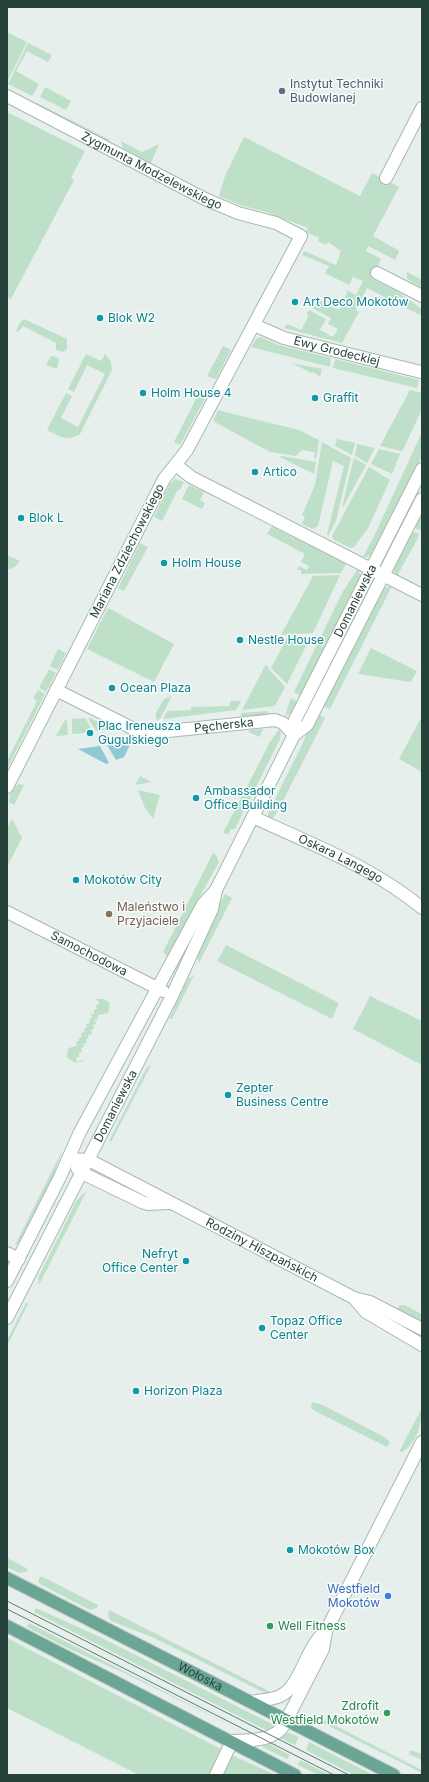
<svg xmlns="http://www.w3.org/2000/svg" width="429" height="1782" viewBox="0 0 429 1782" font-family="Inter,sans-serif">
  <style>
    .green { fill: #bfe0c8 }
    .water { fill: #8ec9d4 }
    .lines { fill: none; stroke-linecap: round; stroke-linejoin: round }
    .minor-casing { stroke: #a8b8b2; stroke-width: 14 }
    .major-casing { stroke: #c2cac8; stroke-width: 14 }
    .minor { stroke: #fff; stroke-width: 12 }
    .major { stroke: #6aa596; stroke-width: 12 }
    .tram { stroke: #5f7d75; stroke-width: 1 }
    .service-dot { fill: #5c6f8a; stroke: #f7fbf9; stroke-width: 1.5 }
    .culture-dot { fill: #0f9aa8; stroke: #f7fbf9; stroke-width: 1.5 }
    .education-dot { fill: #8d6e63; stroke: #f7fbf9; stroke-width: 1.5 }
    .shop-dot { fill: #3f7fe0; stroke: #f7fbf9; stroke-width: 1.5 }
    .leisure-dot { fill: #2e9e5b; stroke: #f7fbf9; stroke-width: 1.5 }
    .labels { text-anchor: middle; stroke-width: 3; stroke-linejoin: round; paint-order: stroke }
    .service-label { font-size: 12px; fill: #4e5e75; stroke: #f7fbf9; text-anchor: start }
    .street-label { font-size: 12px; fill: #24423a; stroke: #f7fbf9 }
    .culture-label { font-size: 12px; fill: #0d838f; stroke: #f7fbf9; text-anchor: start }
    .education-label { font-size: 12px; fill: #785e54; stroke: #f7fbf9; text-anchor: start }
    .shop-label { font-size: 12px; fill: #366cbe; stroke: #f7fbf9; text-anchor: end }
    .leisure-label { font-size: 12px; fill: #27864d; stroke: #f7fbf9; text-anchor: start }
  </style>
  <rect width="100%" height="100%" fill="#e6efeb"/>
  <g class="green">
    <path d="M7,32l20,10 -20,40z"/>
    <path d="M28,43l24,12 -4,7 -21,-11 -11,20 23,13 -7,12 -24,-12z"/>
    <path d="M45,87l26,14 -5,9 -26,-13z"/>
    <path d="M37,103l73,37 -4,2 -71,-35z"/>
    <path d="M7,112l78,39 -14,27 3,2 -63,119 -4,-2z"/>
    <path d="M244,137l116,59 12,-23 27,14 -26,49 25,14 1,2 -4,8 -27,-14 -2,5 15,8 -9,20 23,11 27,19v7l-55,-28 -11,22 3,2 -17,31 -58,-15 3,-4 14,6 7,-13 -1,-4 2,-3 17,9 -6,11 13,7 5,-8 -10,-5 3,-6 -21,-11 5,-9 21,11h3l8,-16 -1,-3 10,5 7,-14 -10,-4 -4,8 -24,-12 4,-7 -27,-11 2,-4 32,14 5,-14 -13,-9 -2,3 -8,-4 1,-3 -13,-6 2,-4 -42,-16 -26,-7 -21,-9 6,-20z"/>
    <path d="M121,141l21,11 17,-8 -8,19 -28,-15z"/>
    <path d="M407,272l15,8v8l-15,-9z"/>
    <path d="M24,319l43,20v10l-4,3 -7,-2v-7l-33,-17 -5,6 -2,-1 4,-9z"/>
    <path d="M260,337l19,8 52,13 -1,9 -79,-20 5,-8z"/>
    <path d="M223,346l8,4 -15,29 -9,-3z"/>
    <path d="M86,354l15,7 4,-7 6,8 1,8 -32,64c-12,9 -21,2 -33,-4l19,-37 6,3 -11,22 17,9 27,-53 -18,-9 -13,27 -6,-3z"/>
    <path d="M51,356l7,2 1,3 -2,8 -11,-4z"/>
    <path d="M335,359l84,21 -2,8 -84,-20z"/>
    <path d="M292,363l30,6 -2,8 -6,-5 -3,1z"/>
    <path d="M201,389l7,4 -28,52 -6,-3z"/>
    <path d="M410,390l12,3v16l-19,41 -2,1 -21,-5z"/>
    <path d="M218,410l81,20 20,10 -3,19 -2,-1 1,-6 -13,-2 -6,6 -26,-4 -57,-31z"/>
    <path d="M422,432v24l-49,96 -5,5h-5l13,-25z"/>
    <path d="M337,439l18,4 -3,12 -17,-9z"/>
    <path d="M322,442l29,16 -15,63 -8,15 -1,-2 17,-68 -11,-5 -15,65 -5,3 -11,-5 3,-7 -3,-2 13,-30z"/>
    <path d="M357,444l18,4 -8,15 -12,-7z"/>
    <path d="M379,449l21,5 -8,20 -21,-10z"/>
    <path d="M281,456l35,6 -2,12 -34,-17z"/>
    <path d="M354,458l12,7 -23,42h-1z"/>
    <path d="M369,467l21,13 -22,48 -14,19 -3,1 -17,-8 -2,-4z"/>
    <path d="M175,479l9,3 -4,8 -2,-1 -16,32 -8,-4 16,-33z"/>
    <path d="M189,485l15,7 -4,8 5,3 -3,6 -20,-10z"/>
    <path d="M422,509v21l-6,-1v-5l-2,-1z"/>
    <path d="M272,526l22,12 2,-3 51,27 -6,11 -40,1v-4h-4l2,-4 8,4 2,-4 -8,-4 4,-8 -51,-27 13,7z"/>
    <path d="M413,532l5,1 1,3 -22,40 -5,-8 7,-17 3,2z"/>
    <path d="M140,543l8,4 -24,44 -6,-3z"/>
    <path d="M7,555l13,6 -5,6 -8,3z"/>
    <path d="M358,568l3,8 -60,120 -7,-4 48,-99z"/>
    <path d="M340,575l-27,58 -32,2 32,-59z"/>
    <path d="M392,586l-62,123 -10,-4 61,-116z"/>
    <path d="M108,608l66,36 -20,38 -67,-33z"/>
    <path d="M311,636l-24,48 -16,-16 16,-30z"/>
    <path d="M371,648l46,23 -6,11 -53,-8z"/>
    <path d="M58,649l8,4 -8,17 -8,-4z"/>
    <path d="M266,664l3,5 16,18 -10,19 -33,4z"/>
    <path d="M49,669l7,4 -10,19 -7,-4z"/>
    <path d="M38,690l7,4 -38,75v-8l30,-60 -4,-3z"/>
    <path d="M172,696l-12,23 -4,1v-7l8,-14z"/>
    <path d="M291,698l7,4 -5,10 -8,4z"/>
    <path d="M230,701h11l-5,9 -73,9 4,-8 24,-1v-3l39,-1z"/>
    <path d="M267,711l3,5h-29v-3z"/>
    <path d="M316,712l9,6 -46,91 -8,12 -3,-4v-4l34,-68z"/>
    <path d="M422,716v56l-23,-13z"/>
    <path d="M85,718l8,14 -21,2v-15z"/>
    <path d="M88,718h2l22,11 -16,2z"/>
    <path d="M65,720h2l1,15 -12,1z"/>
    <path d="M263,729l-3,8 -12,-5 2,-2z"/>
    <path d="M279,729l2,4 -1,6 -45,90h-4l-3,5 -5,-1 47,-91z"/>
    <path d="M140,776l12,6 -17,3z"/>
    <path d="M19,784l5,1 -10,20 -5,-3c-1,-6 5,-15 10,-18z"/>
    <path d="M138,790l22,5 -7,24 -8,-11z"/>
    <path d="M12,819l10,19 -15,29v-39z"/>
    <path d="M213,853l3,2 3,7 -52,94 -4,-4z"/>
    <path d="M225,894l7,4 -33,65c-7,-14 19,-55 26,-69z"/>
    <path d="M226,945l113,58 -7,16 -115,-58z"/>
    <path d="M194,975l-22,44h-3l19,-40z"/>
    <path d="M370,996l52,25v44l-69,-36z"/>
    <path d="M98,999h6l6,4 -2,10 -10,2v4l-3,1 1,4 -3,1 1,4 -3,1 1,4 -4,1 1,3 -3,1 1,4 -4,1 1,3 -3,1 1,4 -3,1v4l-3,1 1,4 7,-2c-6,5 -12,2 -17,-3l1,-9 9,-2 -1,-4 3,-1v-3l3,-1 -1,-4 4,-1 -1,-4h3l-1,-4 4,-1 -1,-4 3,-1 -1,-4h3v-4l3,-1 -1,-4 3,-1 -1,-4 -6,1z"/>
    <path d="M151,1065l-40,77 -2,-1 38,-74z"/>
    <path d="M62,1151l-8,23 -35,69 -4,2z"/>
    <path d="M87,1190l-48,95 -1,-7 39,-78z"/>
    <path d="M26,1303l2,1 -21,42v-6z"/>
    <path d="M400,1305h4l18,9v8l-25,-13z"/>
    <path d="M312,1402l11,3 63,33 4,4 -3,5 -74,-37 -2,-3z"/>
    <path d="M422,1408c0,15 -5,35 -20,44h-3z"/>
    <path d="M7,1558l21,11 -2,3 -7,1 -12,-6z"/>
    <path d="M41,1576l57,29 -1,3 -7,2 -50,-26 -2,-3z"/>
    <path d="M36,1608l66,30 174,88 -8,5 -234,-119z"/>
    <path d="M109,1610l158,80 3,3 -9,-2 -107,-53 -43,-17 -3,-5z"/>
    <path d="M29,1623l217,110 -124,-61 -57,-25 -38,-20z"/>
    <path d="M7,1638l231,120 38,17h-137l-132,-67z"/>
    <path d="M322,1719l100,51v3l-101,-51z"/>
    <path d="M286,1732l13,5 -4,8 -15,-7z"/>
    <path d="M309,1742l64,33h-19l-48,-25z"/>
    <path d="M269,1744l21,11 -3,4 -25,-12z"/>
    <path d="M411,1750l11,4v6l-13,-6z"/>
    <path d="M300,1760l30,15h-12l-20,-10z"/>
  </g>
  <g class="water">
    <path d="M131,743l-7,14 -8,3 -9,-15z"/>
    <path d="M100,746l9,17 -3,1 -28,-15z"/>
  </g>
  <g class="lines">
    <defs>
      <g id="minor">
        <path id="s1" d="M7,96l198,103 33,14 38,10 25,13 -114,214 -23,29 -157,308"/>
        <path d="M386,178l36,-70"/>
        <path d="M377,273l45,23"/>
        <path id="s2" d="M254,325l30,13 137,34"/>
        <path d="M176,465l15,12 231,118"/>
        <path id="s3" d="M56,690l84,42 28,-1 107,-11 8,3 11,12"/>
        <path d="M294,735l13,-10 115,-226"/>
        <path id="s4" d="M253,817c58,27 120,50 169,91"/>
        <path id="s5" d="M7,912l156,79"/>
        <path id="s6" d="M68,1159l21,1 265,138 16,4 52,27"/>
        <path d="M77,1168l5,5 60,29 6,2 20,-1"/>
        <path d="M7,1253l12,6"/>
        <path d="M7,1281l53,-104 20,-45 123,-228 13,-14"/>
        <path d="M354,1298l12,14 56,33"/>
        <path id="s7" d="M7,1318l165,-322 40,-87 4,-19 78,-155 1,-15 127,-251"/>
        <path d="M250,1702c9,-2 22,-2 30,-6 21,-9 25,-49 46,-65"/>
        <path d="M216,1775l16,-34c18,-1 41,1 52,-16l39,-76 3,-18 96,-189"/>
      </g>
      <g id="major">
        <path id="s8" d="M7,1578l387,197"/>
        <path d="M7,1626l288,149"/>
      </g>
    </defs>
    <use href="#minor" class="minor-casing"/>
    <use href="#major" class="major-casing"/>
    <use href="#minor" class="minor"/>
    <use href="#major" class="major"/>
    <g class="tram">
      <path d="M7,1601l342,174"/>
      <path d="M7,1609l327,166"/>
    </g>
  </g>
  <circle class="service-dot" cx="282" cy="91" r="4"/>
  <g class="culture-dot">
    <circle cx="295" cy="302" r="4"/>
    <circle cx="100" cy="318" r="4"/>
    <circle cx="143" cy="393" r="4"/>
    <circle cx="315" cy="398" r="4"/>
    <circle cx="255" cy="472" r="4"/>
    <circle cx="21" cy="518" r="4"/>
    <circle cx="164" cy="563" r="4"/>
    <circle cx="240" cy="640" r="4"/>
    <circle cx="112" cy="688" r="4"/>
    <circle cx="90" cy="733" r="4"/>
    <circle cx="196" cy="798" r="4"/>
    <circle cx="76" cy="880" r="4"/>
    <circle cx="228" cy="1095" r="4"/>
    <circle cx="186" cy="1261" r="4"/>
    <circle cx="262" cy="1328" r="4"/>
    <circle cx="136" cy="1391" r="4"/>
    <circle cx="290" cy="1550" r="4"/>
  </g>
  <circle class="education-dot" cx="109" cy="914" r="4"/>
  <circle class="shop-dot" cx="388" cy="1596" r="4"/>
  <g class="leisure-dot">
    <circle cx="270" cy="1626" r="4"/>
    <circle cx="387" cy="1713" r="4"/>
  </g>
  <g class="labels">
    <g class="service-label">
      <text x="290" y="88">Instytut Techniki<tspan x="290" dy="14">Budowlanej</tspan></text>
    </g>
    <g class="street-label">
      <text dy="4" stroke="none"><textPath href="#s1" startOffset="163">Zygmunta Modzelewskiego</textPath></text>
      <text dy="4" stroke="none"><textPath href="#s2" startOffset="87">Ewy Grodeckiej</textPath></text>
      <text transform="translate(127 551) rotate(-63)" y="4">Mariana Zdziechowskiego</text>
      <text dy="4" stroke="none"><textPath href="#s7" startOffset="799">Domaniewska</textPath></text>
      <text dy="4" stroke="none"><textPath href="#s3" startOffset="178">Pęcherska</textPath></text>
      <text dy="4" stroke="none"><textPath href="#s4" startOffset="97">Oskara Langego</textPath></text>
      <text dy="4" stroke="none"><textPath href="#s5" startOffset="92">Samochodowa</textPath></text>
      <text dy="4" stroke="none"><textPath href="#s7" startOffset="238">Domaniewska</textPath></text>
      <text dy="4" stroke="none"><textPath href="#s6" startOffset="216">Rodziny Hiszpańskich</textPath></text>
      <text dy="4" stroke="none"><textPath href="#s8" startOffset="217">Wołoska</textPath></text>
    </g>
    <g class="culture-label">
      <text x="303" y="306">Art Deco Mokotów</text>
      <text x="108" y="322">Blok W2</text>
      <text x="151" y="397">Holm House 4</text>
      <text x="323" y="402">Graffit</text>
      <text x="263" y="476">Artico</text>
      <text x="29" y="522">Blok L</text>
      <text x="172" y="567">Holm House</text>
      <text x="248" y="644">Nestle House</text>
      <text x="120" y="692">Ocean Plaza</text>
      <text x="98" y="730">Plac Ireneusza<tspan x="98" dy="14">Gugulskiego</tspan></text>
      <text x="204" y="795">Ambassador<tspan x="204" dy="14">Office Building</tspan></text>
      <text x="84" y="884">Mokotów City</text>
      <text x="236" y="1092">Zepter<tspan x="236" dy="14">Business Centre</tspan></text>
      <text x="178" y="1258" text-anchor="end">Nefryt<tspan x="178" dy="14">Office Center</tspan></text>
      <text x="270" y="1325">Topaz Office<tspan x="270" dy="14">Center</tspan></text>
      <text x="144" y="1395">Horizon Plaza</text>
      <text x="298" y="1554">Mokotów Box</text>
    </g>
    <g class="education-label">
      <text x="117" y="911">Maleństwo i<tspan x="117" dy="14">Przyjaciele</tspan></text>
    </g>
    <g class="shop-label">
      <text x="380" y="1593">Westfield<tspan x="380" dy="14">Mokotów</tspan></text>
    </g>
    <g class="leisure-label">
      <text x="278" y="1630">Well Fitness</text>
      <text x="379" y="1710" text-anchor="end">Zdrofit<tspan x="379" dy="14">Westfield Mokotów</tspan></text>
    </g>
  </g>
  <rect width="429" height="1782" fill="none" stroke="#24423a" stroke-width="16"/>
</svg>
